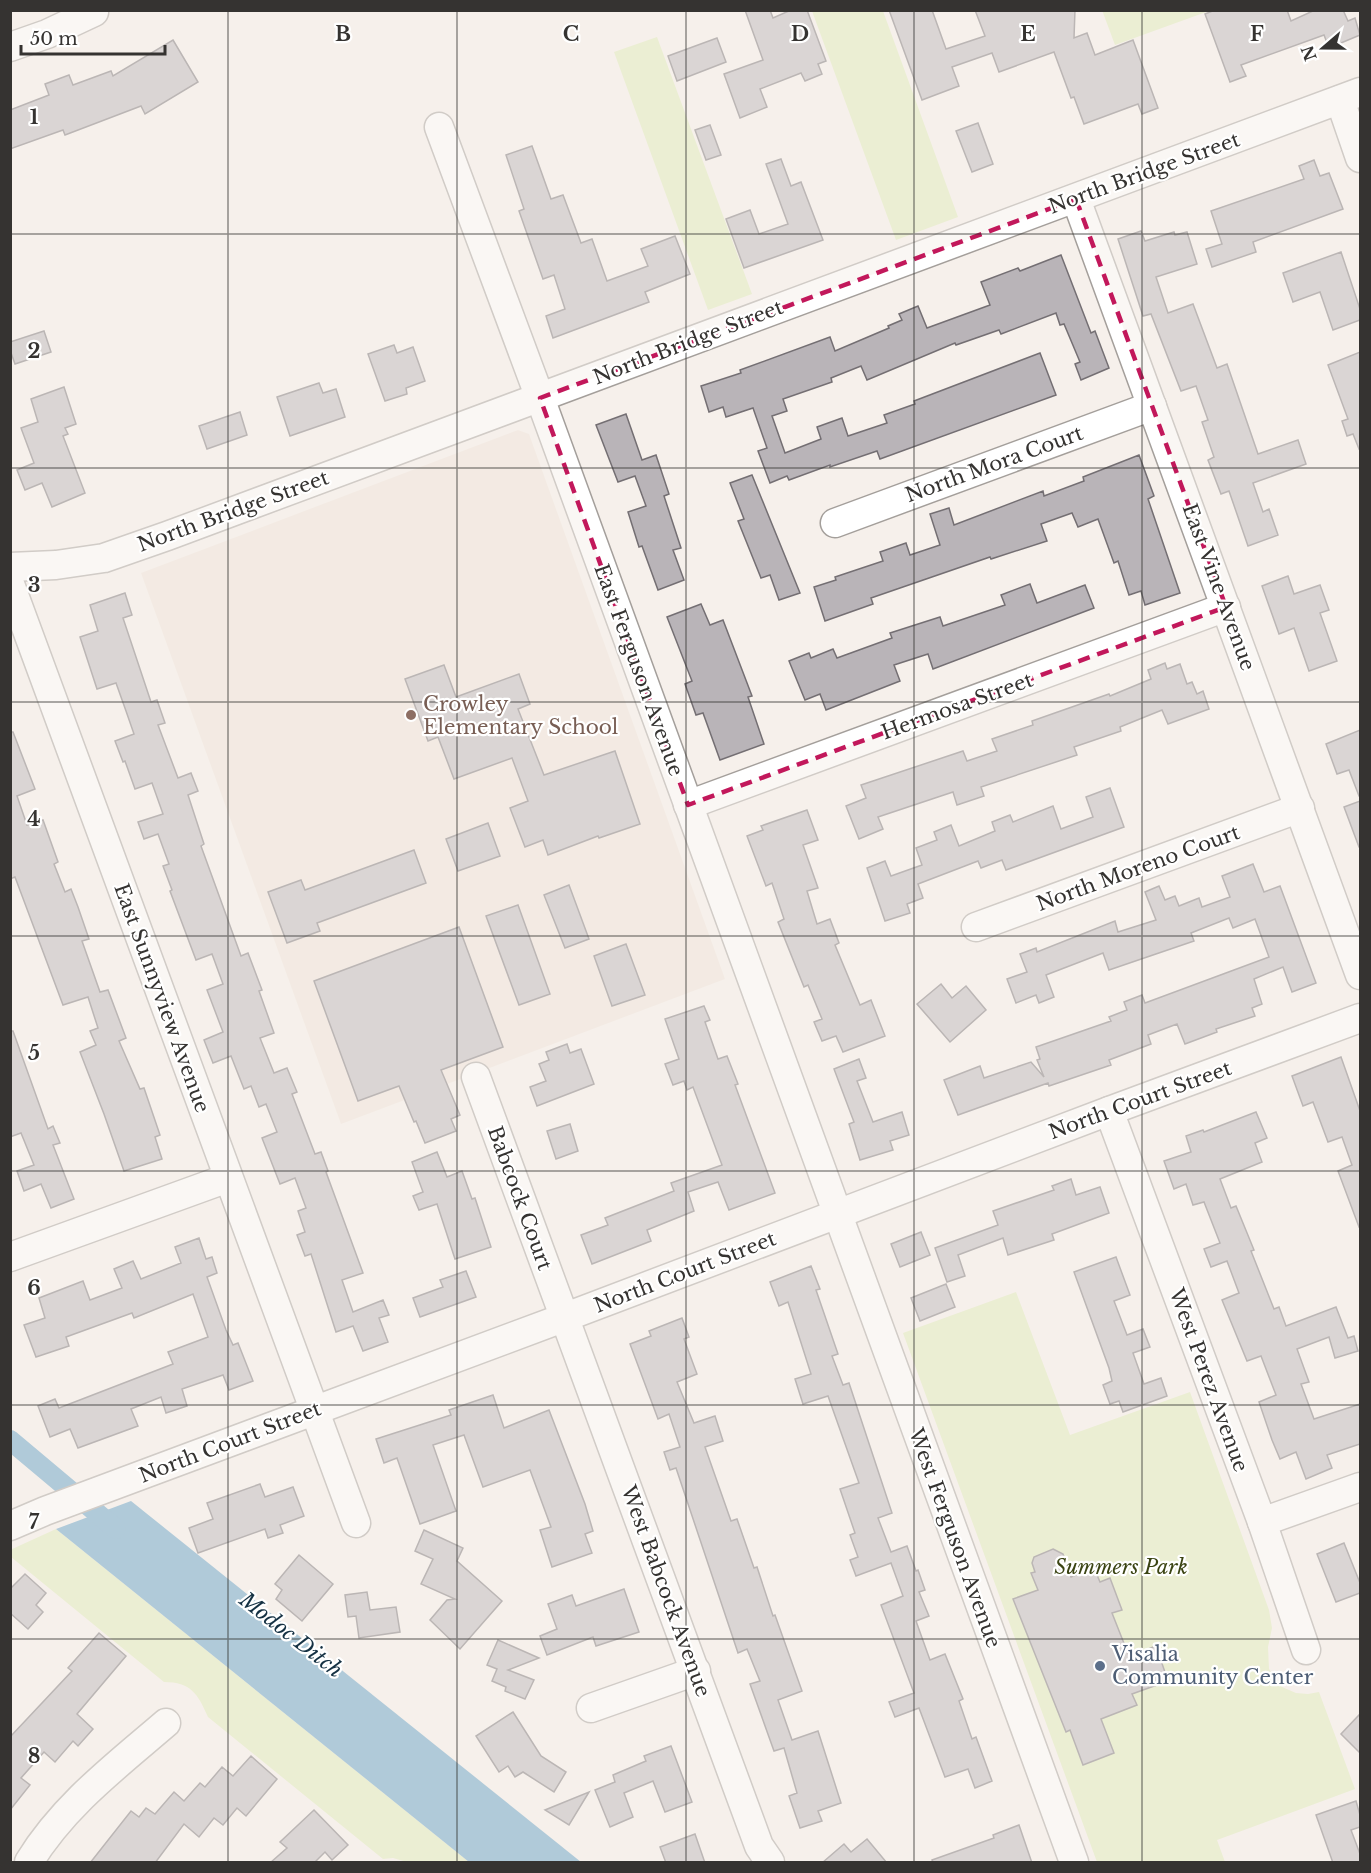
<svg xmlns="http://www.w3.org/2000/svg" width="1371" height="1873" viewBox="0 0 1371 1873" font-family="'Libre Baskerville',serif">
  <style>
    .built { fill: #efe3da }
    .green { fill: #deebb6 }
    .water { fill: #5c9bc3 }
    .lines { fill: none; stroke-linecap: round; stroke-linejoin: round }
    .canal { stroke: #5c9bc3; stroke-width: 20 }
    .building { fill: #b9b4b8; stroke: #746f73; stroke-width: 1.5 }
    .minor-casing { stroke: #a49f9b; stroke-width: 31 }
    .minor { stroke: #fff; stroke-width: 28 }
    .marked { fill: none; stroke: #c2185b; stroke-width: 4.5; stroke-dasharray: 12 8; stroke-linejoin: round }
    .grid { fill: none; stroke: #353331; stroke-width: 1.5; stroke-opacity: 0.55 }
    .education-dot { fill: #8d6e63; stroke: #fff; stroke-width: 2 }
    .service-dot { fill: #5c6f8a; stroke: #fff; stroke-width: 2 }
    .labels { text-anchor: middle; stroke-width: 4.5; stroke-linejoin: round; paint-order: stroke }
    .street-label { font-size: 20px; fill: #353331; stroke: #fff }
    .education-label { font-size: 20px; fill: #785e54; stroke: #fff; text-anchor: start }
    .park-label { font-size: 20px; font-style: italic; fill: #3b4413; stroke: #fff }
    .service-label { font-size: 20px; fill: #4e5e75; stroke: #fff; text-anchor: start }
    .water-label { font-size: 21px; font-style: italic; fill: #153143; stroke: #fff }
    .grid-label { font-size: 20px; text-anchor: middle; font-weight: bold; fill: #353331; stroke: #fff; stroke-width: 4.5; stroke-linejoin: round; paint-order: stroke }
  </style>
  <rect width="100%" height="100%" fill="#f6f0eb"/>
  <path class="built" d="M518,430l11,4 196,545 -384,145 -200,-551z"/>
  <g class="green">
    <path d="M1102,10h107v1l-94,34z"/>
    <path d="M812,11h71l75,206 -62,23z"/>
    <path d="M657,37l95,257 -44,16 -94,-258z"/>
    <path d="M1016,1292l54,143 120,-43 79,218 3,18 -4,19 1,22 13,18 14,6 12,1 11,-2 36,97 -138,51 8,22h-128l-194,-529z"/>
    <path d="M56,1529l413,333h-62l-14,-4 -10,1 -175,-142c-10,-23 -17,-35 -44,-35l-153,-125 -1,-7z"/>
  </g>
  <path class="water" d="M131,1501l450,361h-112l-413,-333z"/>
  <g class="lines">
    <path class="canal" d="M10,1440l106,89"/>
  </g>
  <g class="building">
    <path d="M745,10h25l3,8 18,-8h16l19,51 -8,3 4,10 -17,7 -4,-8 -41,16 7,18 -27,11 -16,-44 39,-14z"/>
    <path d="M889,10h43l14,39 39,-13 -10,-26h100l-1,28 13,-5 8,22 38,-15 25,68 -16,6 -4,-10 -54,20 -10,-27 -3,1 -17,-46 -55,20 -7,-19 -40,14 7,19 -37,14z"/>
    <path d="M1215,10h72l4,11 24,-11h28l5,11 7,-3 5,17 -31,13 -5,-13 -83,30 5,11 -16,6 -25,-68z"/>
    <path d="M717,38l9,24 -49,19 -9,-25z"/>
    <path d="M173,40l25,42 -53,32 -4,-8 -76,29 -2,-5 -53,19v-39l39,-15 -4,-11 24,-9 4,10 38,-14 2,5z"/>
    <path d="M978,123l15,41 -21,8 -16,-41z"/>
    <path d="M710,125l11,30 -15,5 -11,-30z"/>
    <path d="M532,146l19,53 12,-4 18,48 11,-4 15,42 41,-15 -7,-17 34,-13 15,38 -45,18 4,10 -96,36 -7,-22 19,-7 -11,-34 -11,4 -24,-68 5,-2 -18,-54z"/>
    <path d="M781,159l10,27 10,-4 22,58 -79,28 -18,-49 24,-9 9,24 29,-10 -22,-60z"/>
    <path d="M1314,160l6,16 9,-3 14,36 -90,33 3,10 -44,15 -6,-18 16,-5 -11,-33 93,-32 -5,-13z"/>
    <path d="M1141,231l4,10 29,-9 1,3 12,-3 10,32 -41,13 12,36 25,-9 24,64 10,-4 31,90 40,-14 8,24 -53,19 10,29 6,-3 9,26 -30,11 -19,-55 -8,3 -13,-34 6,-3 -12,-35 6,-2 -12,-34 -15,5 -30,-77 -8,2 -25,-77z"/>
    <path d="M1341,252l19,57v11l-27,10 -13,-38 -27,10 -10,-29z"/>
    <path d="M1061,255l30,78 4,-2 14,37 -28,12 -6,-16 5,-2 -16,-38 -4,1 -4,-12 -55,21 -2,-4 -43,15 -1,-2 -88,37 -6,-14 -30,12 1,4 -49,17 4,12 -15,5 13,37 36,-14 -4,-12 25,-9 6,18 39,-13 -3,-8 31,-11 -1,-3 126,-48 16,42 -176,64 -3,-8 -47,16v-2l-41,15 -2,-4 -17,7 -12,-32 9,-3 -14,-40 -27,9 -3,-10 -14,5 -8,-26 40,-13 -1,-3 90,-33 5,14 54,-23 -1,-2 14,-6 -3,-6 19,-8 9,22 63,-23 -9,-23 37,-14 2,3z"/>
    <path d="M44,331l7,21 -36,12 -5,-14v-8z"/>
    <path d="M394,345l3,8 16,-6 12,34 -19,7 1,6 -22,7 -17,-47z"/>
    <path d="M1360,352v96l-1,1 -6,-15 -6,2 -5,-15 6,-2 -20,-54z"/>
    <path d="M319,383l4,10 13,-4 9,28 -55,19 -13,-39z"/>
    <path d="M64,387l12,37 -11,4 3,6 -5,2 22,57 -33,14 -10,-24 -17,7 -8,-20 17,-7 -13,-35 17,-6 -7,-23z"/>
    <path d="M240,412l7,23 -40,14 -8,-23z"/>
    <path d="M626,414l16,46 14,-5 13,39 -5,2 17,52 -8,2 11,30 -26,10 -16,-44 -3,1 -11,-35 18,-6 -11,-30 -17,6 -22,-57z"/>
    <path d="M1139,455l15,41 -6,3 32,94 -35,12 -4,-14 -12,4 -11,-34 -4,2 -16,-44 -20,8 -6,-14 -31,11 6,17 -56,18 -1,-2 -119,41 2,6 -48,17 -11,-34 22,-7 -1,-3 48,-16 -3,-9 26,-9 4,12 30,-10 -10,-31 19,-6 5,17 89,-34 1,5 40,-15 -1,-4z"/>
    <path d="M752,475l48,118 -21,7 -9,-25 -9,3 -23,-57 6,-2 -14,-36z"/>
    <path d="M1288,576l6,18 26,-9 9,25 -9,3 17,48 -28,10 -15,-43 -15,6 -17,-48z"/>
    <path d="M1030,584l7,19 48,-18 9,23 -161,61 -5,-15 -34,11 6,16 -74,29 -6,-16 -15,6 -16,-39 20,-8 2,5 22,-9 4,9 55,-20 -2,-5 50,-16 3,9 62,-21 -4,-10z"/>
    <path d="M125,593l7,22 -9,3 28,84 6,-2 8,23 -7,2 20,53 13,-5 7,18 -10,4 16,49 -3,2 40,110 7,-3 14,37 -3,1 15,42 -14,5 14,35 13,-5 10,24 -5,2 23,60 6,-2 7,19 -2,1 37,101 -21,7 11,32 30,-12 6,15 -10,3 9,24 -25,9 -10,-25 -17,6 -25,-78 -6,2 -8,-21 8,-3 -7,-21 8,-3 -11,-30 -15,6 -18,-46 15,-6 -11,-28 -7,3 -8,-21 -7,3 -13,-33 -18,7 -9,-23 19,-8 -16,-42 16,-6 -11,-30 -16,6 -26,-69 2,-1 -9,-24 6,-2 -11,-30 -14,5 -6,-17 25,-8 -11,-31 -17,6 -10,-28 -2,1 -8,-21 19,-7 -8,-23 -10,-28 -19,6 -17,-52 18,-6 -8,-26z"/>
    <path d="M701,604l9,21 13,-5 29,76 -4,1 16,47 -44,16 -17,-47 -7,2 -11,-31 7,-3 -25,-64z"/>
    <path d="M1165,663l2,6 13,-5 7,20 5,-2 5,12 6,-3 6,18 -41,15 -6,-14 -42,17 1,4 -47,16 3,8 -96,32 3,9 -27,9 -4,-13 -75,25 5,12 -24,10 -13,-33 20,-8 -5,-13 102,-34 4,10 30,-10 -5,-12 41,-14 -1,-4 77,-27 1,2 41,-17 -3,-9z"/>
    <path d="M444,665l12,32 63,-23 11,30 -12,5 26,66 71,-24 25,73 -41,14 -1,-2 -50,19 -5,-15 -18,7 -15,-39 18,-7 -16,-43 -58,21 -16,-42 -10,4 -23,-62z"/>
    <path d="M1360,730v66h-1l-10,-26 -12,4 -11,-30z"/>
    <path d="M10,732h3l22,57 -18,7 10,29 16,-5 15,42 -4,2 11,28 6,-3 7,18 11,32 -7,2 18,51 8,-2 18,48 -7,3 21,48 4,-1 16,47 -5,2 7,22 -38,12 -20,-57 -24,-62 16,-7 -6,-14 8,-3 -10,-31 -25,8 -48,-128 -5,2z"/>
    <path d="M1110,788l14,39 -118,43 -4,-10 -21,8 -3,-7 -60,23 5,14 -16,6 3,9 -25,8 -18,-53 18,-7 6,15 31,-11 -6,-17 21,-8 -3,-8 17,-7 8,21 36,-15 -3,-9 18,-7 3,7 40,-16 8,23 32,-12 -7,-20z"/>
    <path d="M1360,801v46h-1l-15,-40z"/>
    <path d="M807,810l11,30 -15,5 15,43 -11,3 10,33 13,-5 9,24 -4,2 25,60 11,-5 14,36 -42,16 -7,-16 -14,5 -8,-19 8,-3 -14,-34 -4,2 -26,-65 6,-3 -12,-36 -6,3 -19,-50 16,-6 -2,-4z"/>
    <path d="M488,823l12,33 -42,15 -12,-32z"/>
    <path d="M414,850l12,33 -109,40 3,8 -33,12 -19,-51 33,-12 4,10z"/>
    <path d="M1253,864l11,28 16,-6 36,97 -24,9 -9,-25 -29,12 8,25 -10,4 3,8 -39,13 1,3 -32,12 -8,-20 -29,11 3,9 -42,16 2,5 -62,21 -1,-3 -90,32 -14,-35 36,-14 4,12 47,-16 13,15 -7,-17 3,-1 -4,-12 75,-26 -2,-4 18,-7 -3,-8 18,-7 3,8 124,-46 -14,-38 -22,9 -4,-10 -38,15 3,8 -85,29 -6,-17 -57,22 8,22 -15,6 -3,-8 -20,8 -9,-24 20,-7 -7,-18 16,-6 1,4 78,-31 3,11 38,-12 -11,-28 14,-6 6,14 10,-4 4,10 20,-8 3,9 28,-10 -8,-21z"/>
    <path d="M569,885l20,54 -24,9 -21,-53z"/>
    <path d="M518,905l32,89 -31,11 -33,-89z"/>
    <path d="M459,927l44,120 -62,23 19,45 -9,4 5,12 -31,12 -9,-22 -2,1 -15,-36 -41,15 -44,-120z"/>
    <path d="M626,944l19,51 -33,11 -18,-50z"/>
    <path d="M941,984l11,14 14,-12 20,24 -36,32 -33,-38z"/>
    <path d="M704,1006l6,14 -5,2 13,37 9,-3 11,28 -3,1 40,108 -46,17 -11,-28 -30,10 6,19 -47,19 4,11 -59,23 -11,-29 27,-10 -3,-7 69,-27 -3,-8 51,-18 -29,-78 -6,3 -3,-9 -11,4 -8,-21 14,-5 -14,-40z"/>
    <path d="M10,1031h3l35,98 5,-3 7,17 -7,2 21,54 -23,9 -10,-24 -17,7 -7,-20 17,-6 -13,-32 -11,4z"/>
    <path d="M567,1044l3,9 11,-4 13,35 -57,22 -7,-19 16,-6 -7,-17 10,-4 -3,-8z"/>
    <path d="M1341,1057l19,54v115l-1,1 -21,-56 14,-6 -10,-28 -14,5 -15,-40 -10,4 -11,-30z"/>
    <path d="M859,1059l7,19 -9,3 16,41 29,-10 7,23 -19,6 3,9 -33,10 -11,-36 5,-2 -20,-53z"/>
    <path d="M1256,1112l11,26 -12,5 7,19 -42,17 11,29 5,-2 18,44 -3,1 23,58 5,-2 7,19 50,-19 12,31 6,-2 4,15 -23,7 -6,-21 -32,12 12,33 -8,2 13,35 46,-15v40l-33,11 5,13 -26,11 -10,-27 -16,7 -8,-19 -13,-38 17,-7 -15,-39 -14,5 -25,-61 17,-7 -12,-32 -16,6 -7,-18 16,-6 -16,-41 -11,3 -7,-21 -12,5 -10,-28 27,-9 -5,-16 17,-6 1,2z"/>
    <path d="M570,1124l8,27 -22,8 -9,-28z"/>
    <path d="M437,1152l10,25 15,-6 10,28 3,-1 16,49 -36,12 -18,-55 -18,6 -6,-14 10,-4 -11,-30z"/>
    <path d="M1071,1179l5,16 24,-8 9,26 -57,21 2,6 -46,15 -5,-17 -45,17 7,21 -18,6 -12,-34 63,-23 -5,-14 61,-21 -2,-4z"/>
    <path d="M921,1232l9,23 -30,12 -9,-23z"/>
    <path d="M199,1238l7,21 6,-2 5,16 -10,4 19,53 7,15 5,-2 15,38 -24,9 -6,-15 -41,14 5,17 -21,7 -5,-16 -30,12 7,17 -60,22 -8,-19 -20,8 -12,-31 17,-7 4,9 114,-44 -5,-12 40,-15 -15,-43 -59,24 -2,-5 -66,24 3,9 -33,11 -12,-32 21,-7 -6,-20 44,-17 7,19 32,-12 -8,-19 19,-8 8,18 40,-16 -6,-16z"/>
    <path d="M1116,1257l14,38 -16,6 13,34 16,-6 7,18 -17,6 11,31 17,-6 6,18 -44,16 -4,-11 -9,3 -7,-19 9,-4 -3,-13 -35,-96z"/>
    <path d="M811,1266l9,23 -4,1 22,64 -6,2 11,29 6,-2 43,130 -14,5 13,34 16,-6 9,25 2,-1 7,20 -6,2 10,24 -13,5 14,39 15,-6 18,45 -4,2 13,38 4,-2 16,44 -17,7 -7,-19 -23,8 -26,-69 -24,9 -6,-15 25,-9 -33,-88 22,-9 -12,-33 -35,13 -6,-16 8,-3 -8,-22 5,-2 -15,-44 19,-6 -31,-87 -25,8 -8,-25 16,-5 -23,-72 -9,4 -9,-24z"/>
    <path d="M466,1271l10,26 -56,20 -7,-19 30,-11 -3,-7z"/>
    <path d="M946,1284l9,23 -35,14 -9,-23z"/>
    <path d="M682,1318l7,19 -5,2 13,35 -20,8 17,41 21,-7 8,25 -18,6 26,74 6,-2 17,49 3,-1 16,49 2,-1 27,76 -24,9 14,40 26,-9 23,72 -23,8 4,10 -22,7 -11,-32 8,-3 -13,-45 -10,3 -24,-67 10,-3 -13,-32 -9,4 -62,-185 -6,2 -6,-18 16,-5 -11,-33 -11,5 -28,-75 21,-8 -2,-5z"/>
    <path d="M493,1395l11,33 45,-18 36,94 8,27 -8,3 7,19 -40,14 -12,-37 11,-3 -21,-57 -47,17 -19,-52 -31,10 23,66 -36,13 -23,-66 -13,5 -8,-24 75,-24 -2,-5z"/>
    <path d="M260,1484l5,13 28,-10 11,29 -24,9 3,8 -15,5 -3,-9 -67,24 -9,-25 24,-9 -6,-16z"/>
    <path d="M424,1530l39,18 -6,13 45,40 -42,48 -30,-29 17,-20 8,-1 -34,-15 12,-25 -18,-8z"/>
    <path d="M1344,1543l16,40v10l-24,9 -19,-48z"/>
    <path d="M1053,1549l10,5 8,23 23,-9 6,14 10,-4 12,32 -10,3 17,43 27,-10 12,35 -36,13 5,11 -36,14 13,34 -31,12 -13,-35 -4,2 -53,-133 25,-9 -7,-17 4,-1 -3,-9 2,-6z"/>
    <path d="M299,1555l34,29 -31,37 -26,-22 6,-9 -7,-6z"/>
    <path d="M25,1574l21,19 -10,12 7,7 -15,17 -18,-16v-24z"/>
    <path d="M624,1589l15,43 -43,14 -3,-9 -46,18 -7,-19 17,-7 -9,-25 24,-9 4,11z"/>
    <path d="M367,1592l3,18 26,-3 4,25 -41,6 -3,-22 -8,1 -3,-22z"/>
    <path d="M99,1633l27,23 -49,58 16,15 -15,17 -5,-5 -18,21 -11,-10 -23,26 9,7 -20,25v-73l62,-66 -4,-3z"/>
    <path d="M498,1640l41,18 -31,12 26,10 -9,19 -20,-8 1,-4 -14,-6 5,-12 -10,-4z"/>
    <path d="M513,1712l28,44 25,16 -12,20 -31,-20 -8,5 -7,-11 -9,6 -23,-36z"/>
    <path d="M1360,1714v39l-19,-19z"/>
    <path d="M671,1746l21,56 -27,10 -12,-31 -29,12 9,24 -23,10 -15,-37 20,-8 -2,-7 33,-14 -2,-5z"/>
    <path d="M251,1756l26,23 -31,37 -9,-8 -14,17 -9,-7 -15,19 -15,-13 -29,39h-65l41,-52 8,6 7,-9 9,6 19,-22 10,9 16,-18 5,4 17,-20 11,9z"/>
    <path d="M589,1792l-20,33 -24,-15z"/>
    <path d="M1356,1801l4,14v12l-9,3 9,24v9h-27l-17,-48z"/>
    <path d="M314,1810l34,35 -16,15 -7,-8 -11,11h-44l17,-15 -7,-6z"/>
    <path d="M1019,1825l13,38h-99l-1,-3 62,-22 -1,-3z"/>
    <path d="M695,1834l10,29h-39l-6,-16z"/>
    <path d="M867,1839l20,24h-65l22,-19 7,8z"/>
  </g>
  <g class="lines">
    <defs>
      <g id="minor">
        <path d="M10,47l37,-13 47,-22"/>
        <path d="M1340,100l20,58"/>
        <path d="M439,127l101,271 534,1464"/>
        <path d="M1076,199l284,776"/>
        <path d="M835,523l317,-117"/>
        <path d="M10,567l46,-2 48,-7 63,-22 1193,-444"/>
        <path d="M10,584l346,939"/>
        <path d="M688,805l538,-198"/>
        <path d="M976,927l324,-119"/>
        <path d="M476,1077c93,257 191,512 283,769l11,16"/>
        <path d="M1109,1111l153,411 44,128"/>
        <path d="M10,1257l218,-79"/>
        <path d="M1262,1522l98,-35"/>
        <path d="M10,1526l35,-15 518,-193 546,-207 251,-93"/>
        <path d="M591,1708l105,-37"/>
        <path d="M29,1862c35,-57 87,-96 137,-139"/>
      </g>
    </defs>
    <use href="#minor" class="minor-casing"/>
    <use href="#minor" class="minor"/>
  </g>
  <path d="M0 0H1371V1873H0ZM1076,199l150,408 -538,198 -148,-407z" fill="#f6f0eb" fill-opacity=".55" fill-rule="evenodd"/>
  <path class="marked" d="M1076,199l150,408 -538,198 -148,-407z"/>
  <path class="grid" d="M228,10v1852M457,10v1852M686,10v1852M914,10v1852M1142,10v1852M10,234h1350M10,468h1350M10,702h1350M10,936h1350M10,1171h1350M10,1405h1350M10,1639h1350"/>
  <circle class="education-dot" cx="411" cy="715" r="6"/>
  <circle class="service-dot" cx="1100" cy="1666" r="6"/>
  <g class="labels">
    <g class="street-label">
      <text transform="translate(1144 173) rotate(-20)" y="7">North Bridge Street</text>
      <text transform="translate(688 342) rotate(-21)" y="7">North Bridge Street</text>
      <text transform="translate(994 464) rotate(-20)" y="7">North Mora Court</text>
      <text transform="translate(233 511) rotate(-20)" y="7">North Bridge Street</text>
      <text transform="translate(1219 587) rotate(70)" y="7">East Vine Avenue</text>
      <text transform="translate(639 670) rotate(70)" y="7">East Ferguson Avenue</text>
      <text transform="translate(957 706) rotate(-20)" y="7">Hermosa Street</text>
      <text transform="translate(1138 868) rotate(-20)" y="7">North Moreno Court</text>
      <text transform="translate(162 998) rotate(70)" y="7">East Sunnyview Avenue</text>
      <text transform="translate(1140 1100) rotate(-20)" y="7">North Court Street</text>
      <text transform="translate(520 1198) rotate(70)" y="7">Babcock Court</text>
      <text transform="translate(685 1272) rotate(-21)" y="7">North Court Street</text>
      <text transform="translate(1209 1380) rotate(70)" y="7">West Perez Avenue</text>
      <text transform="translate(230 1442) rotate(-21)" y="7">North Court Street</text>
      <text transform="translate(955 1538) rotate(70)" y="7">West Ferguson Avenue</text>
      <text transform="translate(666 1591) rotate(70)" y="7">West Babcock Avenue</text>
    </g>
    <g class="education-label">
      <text x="423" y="711">Crowley<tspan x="423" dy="23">Elementary School</tspan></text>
    </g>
    <g class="park-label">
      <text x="1121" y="1574">Summers Park</text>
    </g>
    <g class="service-label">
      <text x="1112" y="1661">Visalia<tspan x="1112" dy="23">Community Center</tspan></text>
    </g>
    <g class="water-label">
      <text transform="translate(291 1635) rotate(38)" y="7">Modoc Ditch</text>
    </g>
  </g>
  <g class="grid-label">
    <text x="343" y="41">B</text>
    <text x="571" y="41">C</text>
    <text x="800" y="41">D</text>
    <text x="1028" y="41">E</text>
    <text x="1257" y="41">F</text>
    <text x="34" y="124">1</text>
    <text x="34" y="358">2</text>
    <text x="34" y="592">3</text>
    <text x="34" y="826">4</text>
    <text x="34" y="1060">5</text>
    <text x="34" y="1295">6</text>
    <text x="34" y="1529">7</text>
    <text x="34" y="1763">8</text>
  </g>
  <rect width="1371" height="1873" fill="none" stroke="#353331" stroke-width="24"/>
  <g transform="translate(1323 48) rotate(250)" stroke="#ffffff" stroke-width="4.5" paint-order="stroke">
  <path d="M0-4.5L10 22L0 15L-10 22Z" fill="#353331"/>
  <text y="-9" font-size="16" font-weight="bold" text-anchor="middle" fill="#353331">N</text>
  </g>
  <path d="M21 45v9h144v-9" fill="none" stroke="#353331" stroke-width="3"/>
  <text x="30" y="45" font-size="18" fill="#353331" stroke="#ffffff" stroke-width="4.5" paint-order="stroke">50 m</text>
</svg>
